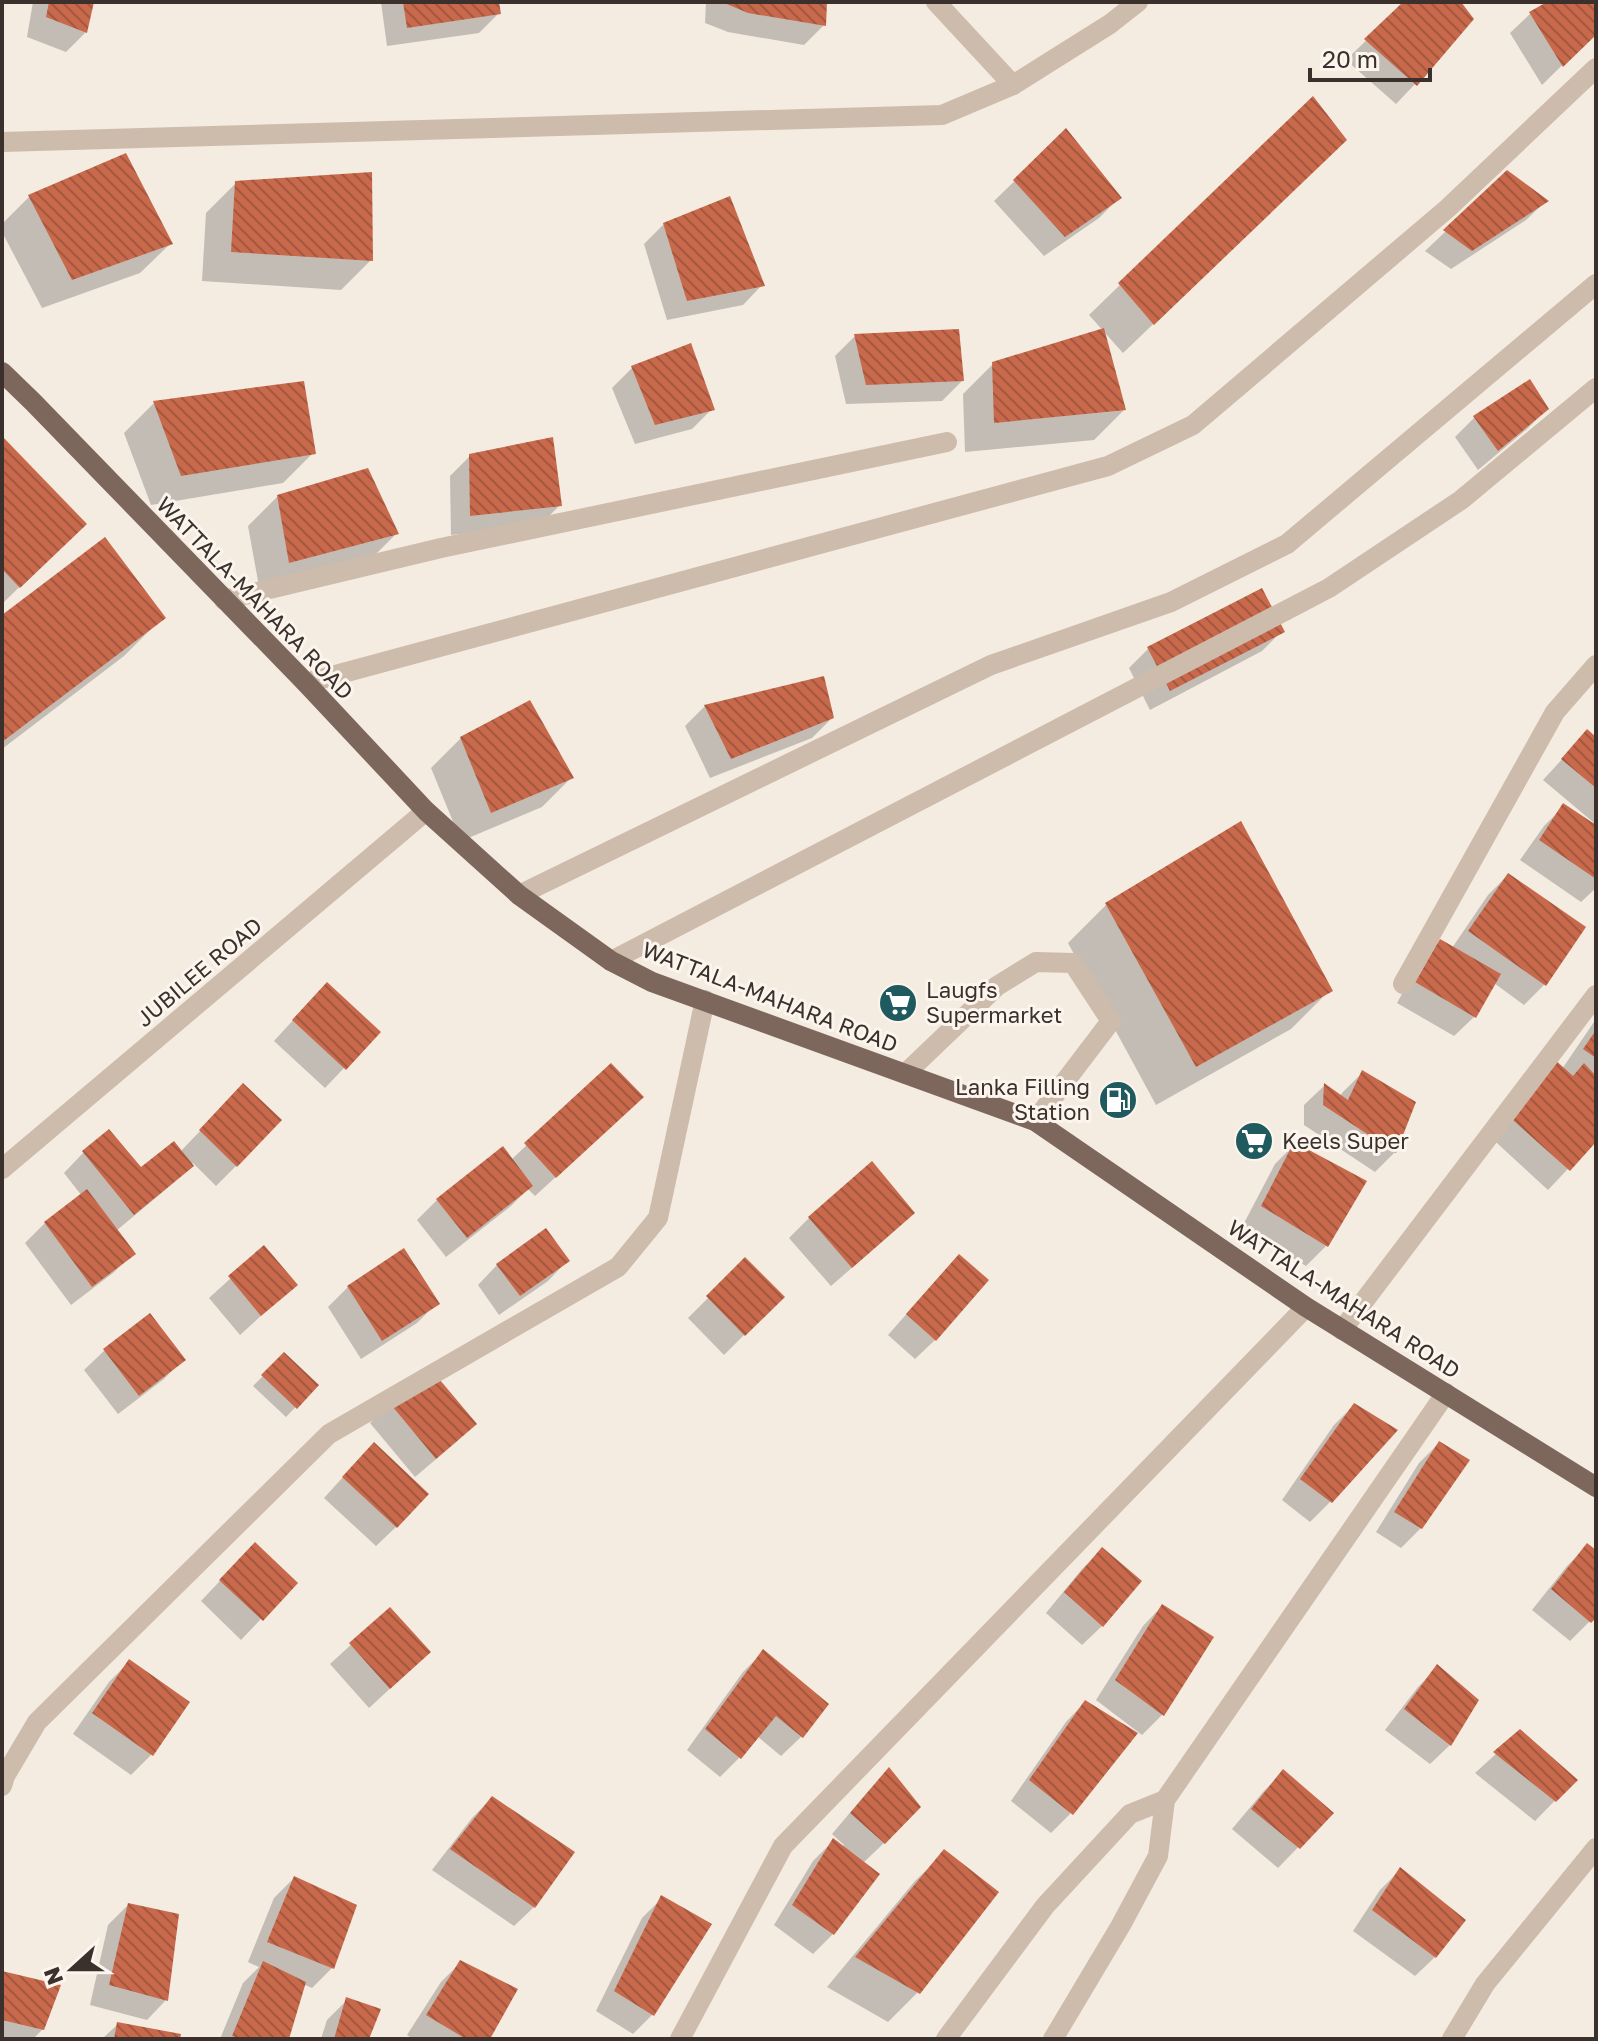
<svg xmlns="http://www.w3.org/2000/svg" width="1598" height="2041" viewBox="0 0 1598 2041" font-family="'Golos Text',sans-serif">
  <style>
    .shadow { fill: #0003 }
    .building { fill: url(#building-back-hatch) }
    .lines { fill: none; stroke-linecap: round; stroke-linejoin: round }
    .lane { stroke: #cdbbac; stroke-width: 20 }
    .street { stroke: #cdbbac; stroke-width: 20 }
    .primary { stroke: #7d675c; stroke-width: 20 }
    .labels { text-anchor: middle; stroke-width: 6; stroke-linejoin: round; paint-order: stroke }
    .street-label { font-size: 22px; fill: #3b302b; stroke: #fbf5ee }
    .poi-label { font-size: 22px; fill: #3b302b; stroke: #fbf5ee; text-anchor: start }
  </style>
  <defs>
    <pattern id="building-back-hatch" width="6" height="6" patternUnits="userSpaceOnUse" patternTransform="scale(2)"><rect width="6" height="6" fill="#c8694b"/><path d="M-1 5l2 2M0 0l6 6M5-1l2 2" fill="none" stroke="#a4573f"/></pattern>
  </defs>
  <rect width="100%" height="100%" fill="#f4ebe1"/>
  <g class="shadow">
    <path d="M33,2h59l-6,30 -20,20 -39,-15z"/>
    <path d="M381,2h116l2,11 -20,20 -92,13z"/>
    <path d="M706,2h119l-1,23 -20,20 -76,-13 -23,-9z"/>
    <path d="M1406,2h52l-43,82 -19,20 -50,-44z"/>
    <path d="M1552,2h44v30l-54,53 -32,-52 20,-19z"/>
    <path d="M1312,99l2,71 -191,183 -34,-38z"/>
    <path d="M1066,131l53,67 -20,20 -55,38 -50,-55z"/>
    <path d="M125,155l45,89 -30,29 -98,35 -40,-76v-8l27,-27z"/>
    <path d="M1507,173l39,28 -20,19 -75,49 -26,-18z"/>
    <path d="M236,183l135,77 -30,30 -139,-9 4,-68z"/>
    <path d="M664,224l98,61 -19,20 -76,15 -23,-76z"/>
    <path d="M855,336l107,45 -20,20 -96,3 -11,-48z"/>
    <path d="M689,346l23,63 -20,20 -57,15 -23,-56 20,-20z"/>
    <path d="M993,364l131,46 -30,30 -129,12 -2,-58z"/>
    <path d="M154,403l159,50 -30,30 -132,22 -27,-72z"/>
    <path d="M1547,409l-20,20 -49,41 -23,-33 20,-20z"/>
    <path d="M2,439l52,114 -52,51z"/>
    <path d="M470,456l90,49 -20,20 -89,10 -1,-59z"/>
    <path d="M278,496l119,37 -30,30 -107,29 -12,-66z"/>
    <path d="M163,617l-39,39 -122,93v-131z"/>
    <path d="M1282,631l-20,20 -112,59 -21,-42 20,-20z"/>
    <path d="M705,706l127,12 -20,20 -102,40 -25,-52z"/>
    <path d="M1587,732l9,8v148l-15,14 -61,-42 24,-34 20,-20 28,19 1,-3 -50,-42z"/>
    <path d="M461,738l111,39 -30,30 -81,34 -30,-73z"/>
    <path d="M1508,875l36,110 -20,20 -30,-22 -20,34 -20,19 -57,-33 23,-42 20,-20 12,7 36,-53z"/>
    <path d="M1107,904l223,86 -39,39 -135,76 -88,-162z"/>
    <path d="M307,1005l37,63 -19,20 -51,-47z"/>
    <path d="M1596,1019v120l-48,51 -62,-57 76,-64z"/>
    <path d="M611,1065l10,52 -86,79 -7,-7 -17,17 -65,51 -29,-37 20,-20 74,-40z"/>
    <path d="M1362,1073l33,79 -20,20 -71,-47v-20l20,-19 16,11 2,-4z"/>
    <path d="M224,1106l12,60 -20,20 -23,-23 -22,22 -55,46 17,23 -20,19 -42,32 -46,-62 20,-20 37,-27 -18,-23 19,-20 26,-22 32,39 39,-18z"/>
    <path d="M1295,1144l69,38 -38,64 -20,20 -64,-39 33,-63z"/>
    <path d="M809,1218l84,14 -62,54 -42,-48z"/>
    <path d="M264,1248l31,37 -55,50 -31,-37z"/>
    <path d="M746,1260l36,37 -58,58 -36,-37z"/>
    <path d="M567,1261l-19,20 -49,34 -21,-30 19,-20z"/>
    <path d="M940,1276l-5,64 -20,19 -27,-24z"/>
    <path d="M348,1287l89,16 -20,20 -56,36 -33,-52z"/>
    <path d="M149,1315l34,44 -19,20 -46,35 -34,-44 20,-19z"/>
    <path d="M284,1355l32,31 -30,31 -33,-31z"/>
    <path d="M390,1403l85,21 -20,19 -40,34 -45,-54z"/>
    <path d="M1354,1405l-24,97 -20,20 -28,-22 52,-75z"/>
    <path d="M1439,1443l-18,85 -20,20 -25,-16 43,-69z"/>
    <path d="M354,1465l42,62 -20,19 -52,-48z"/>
    <path d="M1587,1546l9,7v62l-26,26 -38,-31 35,-44z"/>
    <path d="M1102,1550v76l-20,19 -36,-32 36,-44z"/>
    <path d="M235,1565l60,18 -54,57 -40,-39z"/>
    <path d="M1162,1606l49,32 -49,77 -20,20 -46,-35 47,-74z"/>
    <path d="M390,1609l18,63 -39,36 -39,-44z"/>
    <path d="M763,1652l63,52 -25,33 -20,19 -24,-20 -17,21 -20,20 -33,-27 56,-78z"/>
    <path d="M129,1662l58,41 -36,52 -20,20 -58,-41 36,-52z"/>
    <path d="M1438,1667l12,78 -20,19 -45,-34 33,-43z"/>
    <path d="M1085,1702l-14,111 -20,20 -40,-32 55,-79z"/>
    <path d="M1520,1732l55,48 -40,41 -60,-48z"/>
    <path d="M889,1770l-5,73 -21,20 -30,71 -20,20 -39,-29 39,-64 20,-20 9,7 2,-3 -12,-11 38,-45z"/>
    <path d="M1283,1772l48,41 -53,55 -46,-39 31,-37z"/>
    <path d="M492,1798l42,109 -20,19 -82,-56 40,-52z"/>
    <path d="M945,1852l-27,140 -30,30 -61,-35 88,-106z"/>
    <path d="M1400,1870l35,87 -20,19 -62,-45 27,-41z"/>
    <path d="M294,1878l38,90 -20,20 -9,-4 -16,55h-67l23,-56 16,-16 -11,-5 26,-64z"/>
    <path d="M662,1898l-9,116 -20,20 -37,-23 46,-93z"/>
    <path d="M128,1905l38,95 -19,20 -57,-15 18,-80z"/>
    <path d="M461,1962l27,77h-75l-6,-4 34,-53z"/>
    <path d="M2,1973l41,56 -10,10h-31z"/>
    <path d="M347,2000l20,39h-46l6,-19z"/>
    <path d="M118,2024l60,15h-76z"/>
  </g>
  <g class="building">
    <path d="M49,2h45l-7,31 -41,-16z"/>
    <path d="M403,2h96l2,12 -94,14z"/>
    <path d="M722,2h105l-1,24 -78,-13z"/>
    <path d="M1403,2h58l13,17 -57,67 -53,-47z"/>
    <path d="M1547,2h49v33l-33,32 -34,-55z"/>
    <path d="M1313,96l34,44 -193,185 -36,-42z"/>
    <path d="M1066,128l56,70 -57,39 -52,-57z"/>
    <path d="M126,153l47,91 -101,36 -44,-85z"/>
    <path d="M1507,170l42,31 -77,50 -29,-21z"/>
    <path d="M372,172l1,89 -142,-9 4,-71z"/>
    <path d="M730,196l35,90 -78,15 -24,-78z"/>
    <path d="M1104,328l22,82 -132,13 -2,-61z"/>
    <path d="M959,329l5,52 -98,4 -12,-51z"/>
    <path d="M691,343l24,67 -60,15 -24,-59z"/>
    <path d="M1530,379l19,30 -51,42 -25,-35z"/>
    <path d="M304,381l12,73 -135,22 -28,-75z"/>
    <path d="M2,436l85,88 -67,64 -18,-19z"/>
    <path d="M553,437l9,69 -92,10 -1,-62z"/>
    <path d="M368,468l31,66 -110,29 -12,-68z"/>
    <path d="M105,537l61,81 -164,124v-127z"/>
    <path d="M1262,588l23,44 -115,59 -23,-44z"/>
    <path d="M824,676l10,42 -103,41 -27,-54z"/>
    <path d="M530,700l44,78 -83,35 -31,-76z"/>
    <path d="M1587,729l9,8v51l-35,-29z"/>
    <path d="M1563,803l33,22v54l-57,-39z"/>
    <path d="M1241,821l92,170 -137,76 -91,-164z"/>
    <path d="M1508,873l78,54 -40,59 -78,-55z"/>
    <path d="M1440,939l61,35 -25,44 -61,-36z"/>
    <path d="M327,982l54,50 -35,38 -54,-50z"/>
    <path d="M1596,1030v28l-13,-9z"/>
    <path d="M1553,1058l20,18 11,-13 12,13v66l-26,29 -66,-59z"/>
    <path d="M611,1063l33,34 -88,81 -32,-35z"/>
    <path d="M1362,1070l54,32 -20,51 -73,-48 1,-22 24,17z"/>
    <path d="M243,1083l39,37 -45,47 -38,-37z"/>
    <path d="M109,1129l32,38 33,-26 20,25 -60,49 -52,-64z"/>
    <path d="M1294,1142l73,39 -39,66 -67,-41z"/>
    <path d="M503,1146l30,40 -66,52 -31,-39z"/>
    <path d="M872,1161l43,52 -63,55 -44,-51z"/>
    <path d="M87,1189l49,65 -44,33 -48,-65z"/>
    <path d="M546,1228l24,33 -50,35 -24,-32z"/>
    <path d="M264,1245l34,40 -37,31 -33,-40z"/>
    <path d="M404,1248l36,56 -58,37 -35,-55z"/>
    <path d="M959,1254l30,26 -53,61 -30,-27z"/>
    <path d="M745,1257l40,40 -40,39 -39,-40z"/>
    <path d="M150,1313l36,47 -47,36 -36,-47z"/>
    <path d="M284,1352l35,33 -22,24 -36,-34z"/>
    <path d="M429,1367l48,57 -41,35 -48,-58z"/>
    <path d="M1354,1403l44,27 -66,73 -32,-24z"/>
    <path d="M1439,1441l31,19 -48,69 -28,-17z"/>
    <path d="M374,1442l55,52 -32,34 -55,-51z"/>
    <path d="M255,1542l43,41 -35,38 -44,-41z"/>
    <path d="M1587,1543l9,7v68l-5,5 -40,-34z"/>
    <path d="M1102,1547l40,34 -39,46 -39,-35z"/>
    <path d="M1162,1604l52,33 -50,79 -49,-36z"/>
    <path d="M390,1607l41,45 -41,37 -41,-46z"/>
    <path d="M763,1649l66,55 -26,34 -27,-22 -35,43 -36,-30z"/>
    <path d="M129,1659l61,43 -37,54 -61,-43z"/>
    <path d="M1437,1664l42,36 -28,46 -47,-37z"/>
    <path d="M1085,1700l53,33 -65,82 -44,-35z"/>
    <path d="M1520,1729l58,51 -22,22 -63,-50z"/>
    <path d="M889,1767l32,40 -36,37 -35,-31z"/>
    <path d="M1283,1769l51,44 -34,36 -49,-40z"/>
    <path d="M492,1796l83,56 -40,56 -85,-59z"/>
    <path d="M833,1838l47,36 -46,61 -42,-30z"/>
    <path d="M944,1849l55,43 -79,102 -65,-37z"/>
    <path d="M1400,1867l66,53 -30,38 -64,-48z"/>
    <path d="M294,1876l63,29 -23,64 -67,-27z"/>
    <path d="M661,1895l51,29 -58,92 -40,-25z"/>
    <path d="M128,1903l51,11 -11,87 -59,-16z"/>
    <path d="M460,1960l58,29 -28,50h-24l-40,-24z"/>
    <path d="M263,1961l43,21 -17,57h-47l-10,-3z"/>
    <path d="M2,1971l59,14 -17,45 -42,-10z"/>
    <path d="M346,1997l35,12 -12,30h-35z"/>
    <path d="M117,2022l64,12 -1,5h-66z"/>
  </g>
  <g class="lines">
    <path class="lane" d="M905,1074l92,-88 39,-24 37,1 38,58 -76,100"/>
    <g class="street">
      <path d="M936,2l77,83"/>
      <path d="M2,142l940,-27 71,-30 97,-61 28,-22"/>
      <path d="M224,600l217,-52 506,-106"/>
      <path d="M306,683l802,-217 85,-41 255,-217 148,-140"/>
      <path d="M519,895l472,-230 180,-63 116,-58 309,-260"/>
      <path d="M611,961l718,-373 132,-88 135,-112"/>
      <path d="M1403,984l152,-272 41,-47"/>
      <path d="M2,1169l424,-358"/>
      <path d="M1342,1330l254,-335"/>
      <path d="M2,1786l3,-10 32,-54 292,-288 289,-167 40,-49 47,-218"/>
      <path d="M680,2039l103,-193 523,-539"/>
      <path d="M946,2039l99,-133 85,-92 35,-14"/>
      <path d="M1053,2039l68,-114 37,-69 7,-56 281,-407"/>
      <path d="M1452,2039l33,-55 111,-136"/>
    </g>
    <path class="primary" d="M2,372l31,30 273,281 120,128 93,84 92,66 41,21 383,139 271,186 290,180"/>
  </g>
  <defs>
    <symbol id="supermarket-disc" viewBox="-11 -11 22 22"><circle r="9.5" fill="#1f5a5e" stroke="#fbf5ee"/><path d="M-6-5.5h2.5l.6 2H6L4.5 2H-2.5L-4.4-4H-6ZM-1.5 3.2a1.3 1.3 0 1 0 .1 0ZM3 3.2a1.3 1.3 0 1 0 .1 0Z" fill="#fff"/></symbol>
    <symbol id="fuel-disc" viewBox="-11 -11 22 22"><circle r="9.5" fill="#1f5a5e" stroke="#fbf5ee"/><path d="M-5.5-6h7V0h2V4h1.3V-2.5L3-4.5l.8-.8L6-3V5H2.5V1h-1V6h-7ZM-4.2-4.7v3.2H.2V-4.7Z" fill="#fff"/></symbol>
  </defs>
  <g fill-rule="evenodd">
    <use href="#supermarket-disc" x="876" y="981" width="44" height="44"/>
    <use href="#fuel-disc" x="1096" y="1078" width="44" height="44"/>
    <use href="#supermarket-disc" x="1232" y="1119" width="44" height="44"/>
  </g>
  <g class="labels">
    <g class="street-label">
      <text transform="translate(255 598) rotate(46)" y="8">WATTALA-MAHARA ROAD</text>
      <text transform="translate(199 972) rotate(-40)" y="8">JUBILEE ROAD</text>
      <text transform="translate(770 997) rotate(21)" y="8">WATTALA-MAHARA ROAD</text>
      <text transform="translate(1344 1299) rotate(33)" y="8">WATTALA-MAHARA ROAD</text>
    </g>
    <g class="poi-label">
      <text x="926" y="998">Laugfs<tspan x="926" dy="25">Supermarket</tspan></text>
      <text x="1090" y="1095" text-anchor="end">Lanka Filling<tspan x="1090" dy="25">Station</tspan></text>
      <text x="1282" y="1149">Keels Super</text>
    </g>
  </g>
  <rect width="1598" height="2041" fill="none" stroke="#3b302b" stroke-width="8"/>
  <g transform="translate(72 1969) rotate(249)" stroke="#fbf5ee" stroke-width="6" paint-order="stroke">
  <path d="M0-6L14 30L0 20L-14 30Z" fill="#3b302b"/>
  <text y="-12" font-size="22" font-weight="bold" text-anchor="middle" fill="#3b302b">N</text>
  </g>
  <path d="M1310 68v12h120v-12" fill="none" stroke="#3b302b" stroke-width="4"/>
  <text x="1322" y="68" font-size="24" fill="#3b302b" stroke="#fbf5ee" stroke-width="6" paint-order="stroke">20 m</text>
</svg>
